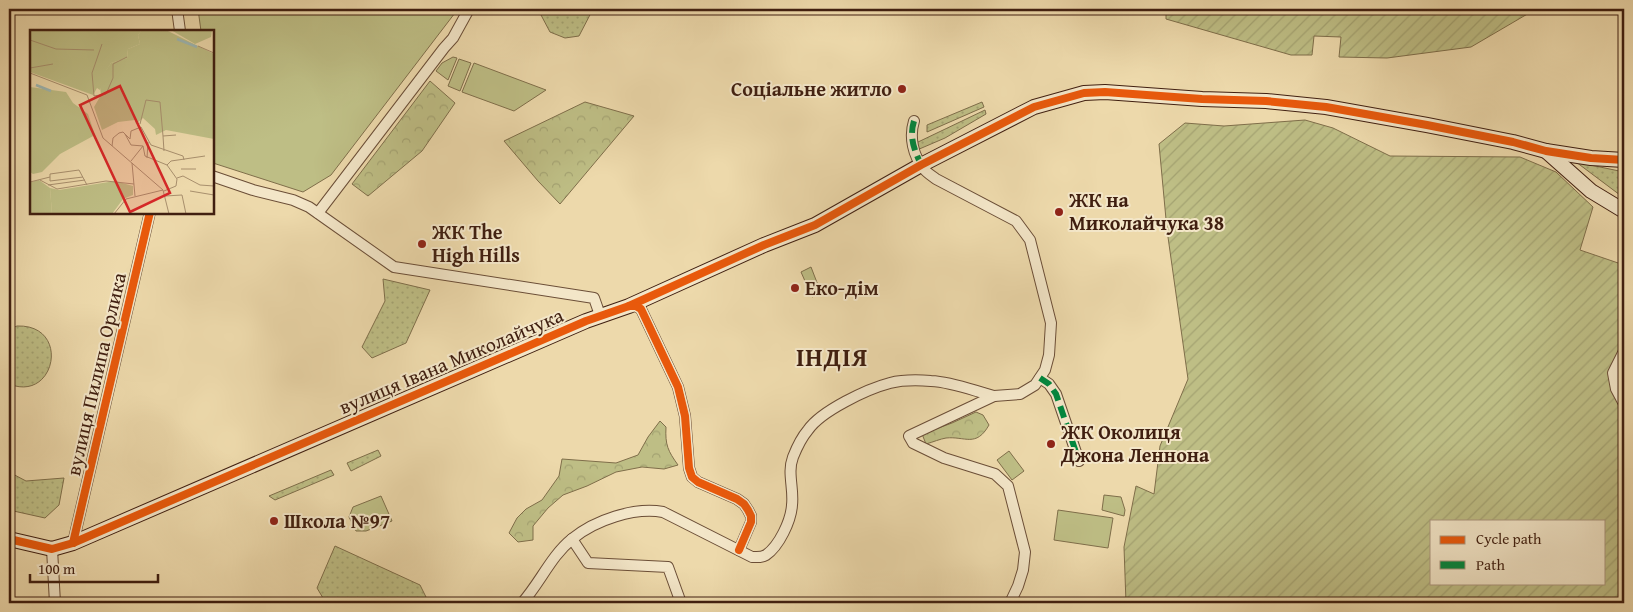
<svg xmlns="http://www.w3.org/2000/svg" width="1633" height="612" viewBox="0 0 1633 612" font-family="'Gentium Book Plus',serif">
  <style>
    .grass { fill: url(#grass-dots); stroke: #7f6e4a }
    .forest { fill: url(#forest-crowns); stroke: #7f6e4a }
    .park { fill: #bebe85; stroke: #7f6e4a }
    .garden { fill: url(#garden-furrows); stroke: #7f6e4a; fill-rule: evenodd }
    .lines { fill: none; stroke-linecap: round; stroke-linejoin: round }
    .street-casing { stroke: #6b4e37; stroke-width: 12 }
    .secondary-casing { stroke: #401f10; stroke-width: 16 }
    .street { stroke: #f3e6c8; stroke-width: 10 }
    .secondary { stroke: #f3e6c8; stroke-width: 14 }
    .quiet { stroke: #00873e; stroke-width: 6; stroke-dasharray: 12 6; stroke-linecap: butt }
    .cycleway-casing { stroke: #f3e6c8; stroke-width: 11 }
    .cycleway { stroke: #e8590c; stroke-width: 8 }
    .poi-dot { fill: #8f2418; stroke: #f3e6c8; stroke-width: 2 }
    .labels { text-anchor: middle; stroke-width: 4; stroke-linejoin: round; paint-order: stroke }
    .poi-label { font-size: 20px; font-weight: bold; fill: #401f10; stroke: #f3e6c8; text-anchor: start }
    .street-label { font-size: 20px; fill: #401f10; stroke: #f3e6c8 }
    .district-label { font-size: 25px; font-weight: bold; letter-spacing: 1px; fill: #401f10; stroke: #f3e6c8 }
    .inset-river { fill: none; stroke: #9db7b4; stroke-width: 2.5 }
    .inset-road { fill: none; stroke: #a88f6d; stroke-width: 1 }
    .view { fill: #d62828; fill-opacity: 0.15; stroke: #d62828; stroke-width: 2.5 }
    .inset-edge { fill: none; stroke: #401f10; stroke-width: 2.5 }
  </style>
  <defs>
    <pattern id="grass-dots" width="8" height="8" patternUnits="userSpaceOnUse" patternTransform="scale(1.25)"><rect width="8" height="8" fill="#bebe85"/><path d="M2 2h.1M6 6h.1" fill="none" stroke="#a4a372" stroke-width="1.8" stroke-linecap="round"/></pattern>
    <pattern id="forest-crowns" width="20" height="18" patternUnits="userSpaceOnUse" patternTransform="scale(1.25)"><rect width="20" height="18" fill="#bebe85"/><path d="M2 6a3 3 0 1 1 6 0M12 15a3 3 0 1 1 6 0" fill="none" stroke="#a4a372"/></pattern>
    <pattern id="garden-furrows" width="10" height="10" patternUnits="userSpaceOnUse" patternTransform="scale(1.25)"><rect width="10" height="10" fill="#bebe85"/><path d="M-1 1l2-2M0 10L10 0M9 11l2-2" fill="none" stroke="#a4a372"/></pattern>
  </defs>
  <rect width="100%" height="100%" fill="#edd9ab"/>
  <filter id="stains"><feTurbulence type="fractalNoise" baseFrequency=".004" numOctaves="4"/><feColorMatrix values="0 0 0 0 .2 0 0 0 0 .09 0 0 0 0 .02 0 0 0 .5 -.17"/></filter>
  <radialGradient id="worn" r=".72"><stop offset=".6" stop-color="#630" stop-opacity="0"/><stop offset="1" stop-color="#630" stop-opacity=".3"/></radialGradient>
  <g class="grass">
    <path d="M543,9h50l-14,27 -14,2 -15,-6 -9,-17z"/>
    <path d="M982,102l2,5 -57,25v-7z"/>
    <path d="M985,110l1,4 -41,24 -28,12 -1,-7z"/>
    <path d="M1576,162l48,10v26z"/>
    <path d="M383,279l47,11 -24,53 -34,15 -10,-11 23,-46z"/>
    <path d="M17,326c54,-2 39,77 -8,58v-55z"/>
    <path d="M378,450l3,6 -30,15 -4,-8z"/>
    <path d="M331,470l3,5 -59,25 -6,-4z"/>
    <path d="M9,472l17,9 38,-3 -5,27 -14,13 -36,-8z"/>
    <path d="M335,546l85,39 9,18h-103l-9,-15z"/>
  </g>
  <g class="forest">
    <path d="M430,81l25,22 -33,48 -54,45 -16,-12z"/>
    <path d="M585,102l49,14 -74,88 -22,-23 -34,-40z"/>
    <path d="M976,412l7,3 6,10c-13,23 -24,11 -43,13 -6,1 -13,4 -20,6l-4,-10 30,-11z"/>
    <path d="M660,421l6,6c-1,18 2,24 12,38l-14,4 -22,-2 -26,5 -29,14 -24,9 -15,13 -15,18v14l-15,2 -9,-9 8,-15 9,-9 16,-9 17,-24 3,-17 54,4 22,-8 10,-18z"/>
  </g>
  <g class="park">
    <path d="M198,9h260l-127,166 -28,17 -90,-29 -1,-132h-11z"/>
    <path d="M453,57l4,1 -9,22 -12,-9 6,-8z"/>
    <path d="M459,59l12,4 -11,28 -12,-5z"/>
    <path d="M474,63l72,27 -32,21 -52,-19z"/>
    <path d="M811,267l10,26 -9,4 -11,-25z"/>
    <path d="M1009,451l15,20 -12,9 -15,-20z"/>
    <path d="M1104,495l17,2 4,13 -1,6 -22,-6z"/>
    <path d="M381,496l11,25 -26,10h-10l-7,-14 4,-10z"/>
    <path d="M1058,510l55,8 -5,30 -54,-8z"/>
  </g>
  <g class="garden">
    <path d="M1166,9h370l-65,38 -84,11 -48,-1 2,-20 -27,-1 -2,19h-21l-125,-36z"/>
    <path d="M1305,120l28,8 57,28 130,1 36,15 37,35 -13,43 44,15v338h-498l-2,-56 12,-61 18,8 6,-48 28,-67 -21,-149 -8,-86 26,-21 39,3zM1432,521h172v62h-172z"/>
  </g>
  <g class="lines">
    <defs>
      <g id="street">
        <path d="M177,9l3,22"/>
        <path d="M914,121c-5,16 -1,35 10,48 3,4 8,7 12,10l80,42 14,19 21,83 -2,32 -4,15 -10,15 -15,9 -26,2 -85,40 4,7 31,15 51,16 13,12 17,66 -2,18 -5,16 -8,17"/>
        <path d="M212,176l41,14 40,10 16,7 85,60 200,31 6,17"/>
        <path d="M318,213l126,-165 9,-10 16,-29"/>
        <path d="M629,306h7l5,3 37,78 7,29 4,52 3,9 6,5 39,17 7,5 4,6 3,6v6l-12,28"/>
        <path d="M1624,351l-11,22 3,16 8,15"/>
        <path d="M1040,378l9,6 7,10 23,67"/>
        <path d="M572,539l16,24 80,4 13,36"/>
        <path d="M73,543l77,-331"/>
        <path d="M52,549l3,54"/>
        <path d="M522,603c18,-20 29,-47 50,-64 23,-19 62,-32 91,-27l89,45c5,0 9,1 14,-2 13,-9 25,-34 26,-50 2,-17 -5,-32 1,-48 4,-10 9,-20 15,-27 13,-19 59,-41 82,-47 12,-3 28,-3 41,-2 22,1 43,10 63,15"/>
      </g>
      <g id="secondary">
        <path d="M1546,151l45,40 33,20"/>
        <path d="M9,539l43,10 21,-6 513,-222 43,-15 135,-61 51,-20 106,-60 113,-58 50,-14 21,-1 97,7 64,2 60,6 101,18 86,17 33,9 45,7 33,2"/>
      </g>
    </defs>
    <use href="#street" class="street-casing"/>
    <use href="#secondary" class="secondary-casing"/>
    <use href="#street" class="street"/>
    <use href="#secondary" class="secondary"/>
    <g class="quiet">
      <path d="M914,121c-5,16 0,28 7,44"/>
      <path d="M1040,378l9,6 7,10 23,67"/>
    </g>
    <defs>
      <g id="cycleway">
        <path d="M629,306l135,-61 51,-20 106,-60 113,-58 50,-14 21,-1 97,7 64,2 60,6 101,18 86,17 33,9 45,7 33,2"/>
        <path d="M9,539l43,10 21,-6 513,-222 43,-15h7l5,3 37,78 7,29 4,52 3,9 6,5 39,17 7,5 4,6 3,6v6l-12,28"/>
        <path d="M73,543l77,-331"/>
      </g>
    </defs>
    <use href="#cycleway" class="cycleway-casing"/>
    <use href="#cycleway" class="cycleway"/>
  </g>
  <g class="poi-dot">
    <circle cx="902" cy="89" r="5"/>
    <circle cx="1059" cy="212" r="5"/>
    <circle cx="422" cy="244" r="5"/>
    <circle cx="795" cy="288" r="5"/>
    <circle cx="1051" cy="444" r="5"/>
    <circle cx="274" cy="521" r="5"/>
  </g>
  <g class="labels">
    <g class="poi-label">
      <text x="892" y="96" text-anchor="end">Соціальне житло</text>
      <text x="1069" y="207">ЖК на<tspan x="1069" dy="23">Миколайчука 38</tspan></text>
      <text x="432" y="239">ЖК The<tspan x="432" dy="23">High Hills</tspan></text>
      <text x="805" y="295">Еко-дім</text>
      <text x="1061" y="439">ЖК Околиця<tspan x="1061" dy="23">Джона Леннона</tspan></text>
      <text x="284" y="528">Школа №97</text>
    </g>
    <g class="street-label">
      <text transform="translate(451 361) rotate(-23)" y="7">вулиця Івана Миколайчука</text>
      <text transform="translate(96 374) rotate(-77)" y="7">вулиця Пилипа Орлика</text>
    </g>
    <g class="district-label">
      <text x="832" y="366">ІНДІЯ</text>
    </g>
  </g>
  <g transform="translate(30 30)">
    <rect width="184" height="184" fill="#edd9ab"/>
    <path d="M141,0h41l-1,7 -16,7z" fill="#bebe85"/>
    <path d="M0,0h112l-4,5 2,9 -12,5 -1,9 -16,5 -11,17v10l-3,-2 -4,7 -63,-23z" fill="#bebe85"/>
    <path d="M85,151l18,5v9l-10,4 -11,15h-60l-2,-26 9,2z" fill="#bebe85"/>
    <path d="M112,0h24l48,24v85l-48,-9 -10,5 -1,-6 -12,-11 -7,6 -1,-4 -17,2 -16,8 -8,-23 7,-12 -2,-15 12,-17 16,-5 1,-9 12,-5 -2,-9zM0,57l36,5 7,11 15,11 7,21 -35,19 -18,18 -9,2 -3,-2zM0,146l1,6 8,-2 11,8 2,26h-22z" fill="#bebe85"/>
    <path class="inset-river" d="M147,9l20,8M6,55l15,6"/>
    <path class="inset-road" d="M0,10l26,9 38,1M72,14l-10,29 2,23 12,-2 7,-16v-14l14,-7M168,16l16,7M0,38l23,-4M0,43l57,22 16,43 60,52 6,24M110,94l6,-24 14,2 3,34M111,97l10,18 32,11 1,4M95,104l6,11 12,1M82,116l1,-8 6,-5 4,-1 7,7 1,-8 10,-4M113,116l2,10 22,9 10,14 -1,7 -12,5M134,121l-1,-15 13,-1M117,128l1,-16M101,131l12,-15M102,133l3,33M137,135l4,-4 34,-5M151,139h15M20,147v4l33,-4M147,148l6,-2 17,9 14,1M10,150l17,9 49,-8 28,3M0,152l20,-5v-3l29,-4 8,15M18,155l37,-5M160,161l24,4M135,166l17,-1 4,19M84,184l12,-15 37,-9"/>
    <path class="view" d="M90,56l50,107 -40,19 -50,-107z"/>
    <rect width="184" height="184" class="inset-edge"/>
  </g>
  <rect width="1633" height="612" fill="none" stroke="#edd9ab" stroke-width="30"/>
  <rect x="10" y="10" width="1613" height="592" fill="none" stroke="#401f10" stroke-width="2.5"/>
  <rect x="15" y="15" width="1603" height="582" fill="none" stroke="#401f10"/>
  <rect x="1430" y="520" width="175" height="65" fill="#f3e6c8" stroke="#ab967e"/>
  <rect x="1440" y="536" width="25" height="8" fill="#e8590c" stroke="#ab967e"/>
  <text x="1476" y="544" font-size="15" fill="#401f10">Cycle path</text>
  <rect x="1440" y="561" width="25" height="8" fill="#00873e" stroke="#ab967e"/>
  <text x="1476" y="570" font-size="15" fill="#401f10">Path</text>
  <path d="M30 574v8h128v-8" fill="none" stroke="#401f10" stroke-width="2.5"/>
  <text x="38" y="574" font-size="15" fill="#401f10" stroke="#f3e6c8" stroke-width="4" paint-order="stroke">100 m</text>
  <rect width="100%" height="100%" filter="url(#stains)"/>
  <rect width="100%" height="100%" fill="url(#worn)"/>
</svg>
